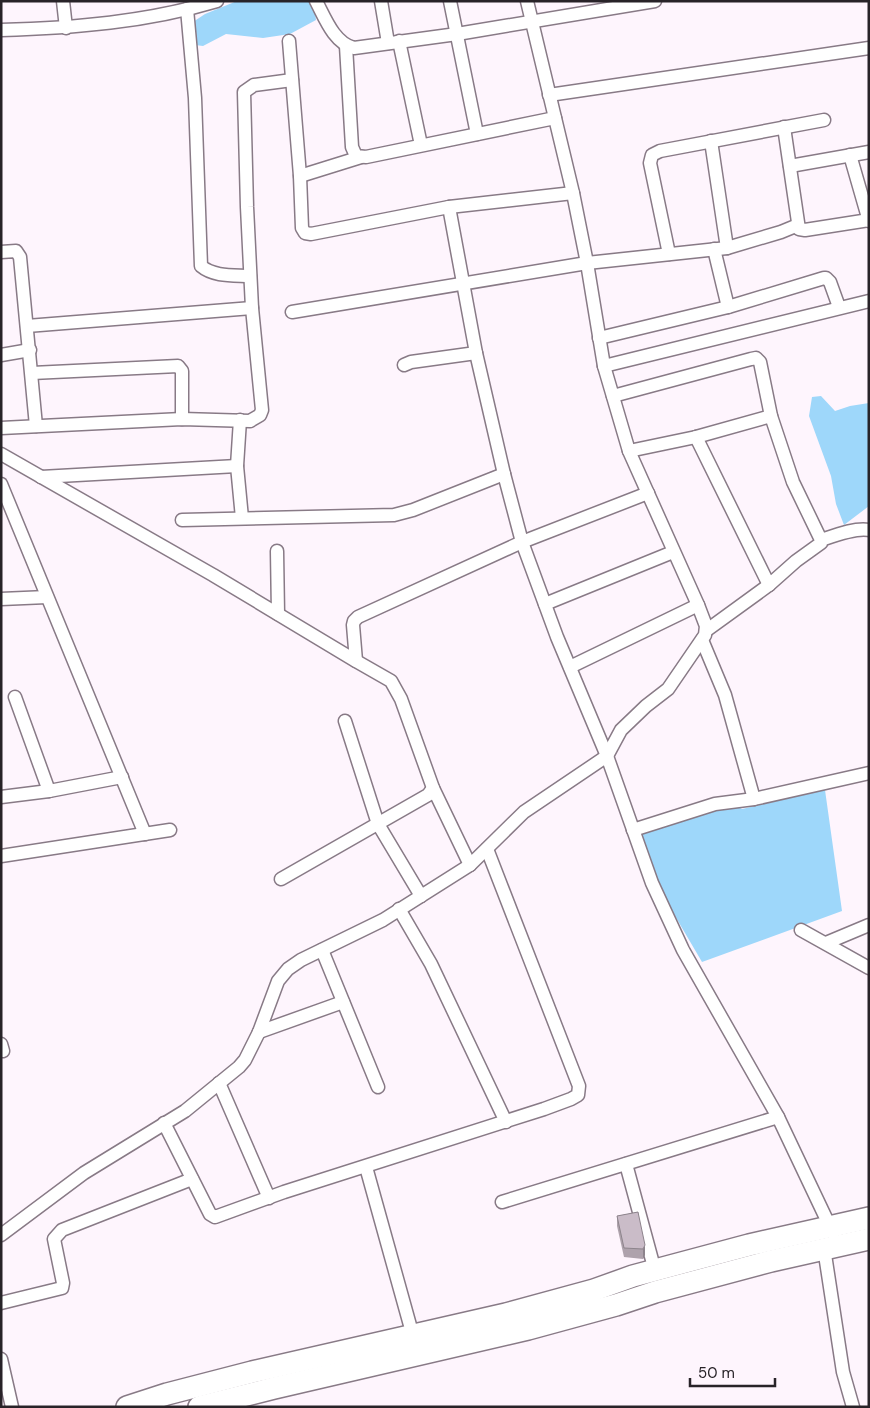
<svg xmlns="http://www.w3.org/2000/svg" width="870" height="1408" viewBox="0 0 870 1408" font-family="'DM Sans',sans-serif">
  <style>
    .water { fill: #9ed7fa }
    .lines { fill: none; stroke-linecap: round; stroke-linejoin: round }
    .minor-casing { stroke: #887a86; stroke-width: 15 }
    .trunk-casing { stroke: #887a86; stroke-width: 24 }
    .minor { stroke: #fff; stroke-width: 12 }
    .trunk { stroke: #fff; stroke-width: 21 }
    .wall { fill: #aea2ac }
    .shaded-wall { fill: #8d848c }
    .building { fill: #cabcc8; stroke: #8d848c }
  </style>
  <rect width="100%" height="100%" fill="#fef5fd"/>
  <g class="water">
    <path d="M237,1h73l4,3 2,16 -26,14 -27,4 -37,-4 -23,12 -8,-1 -2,-23 12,-8z"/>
    <path d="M821,396l14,15 15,-5 19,-3v103l-25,19 -8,-21 -5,-28 -22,-60 3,-19z"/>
    <path d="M825,790l17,121 -140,51 -41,-70 -21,-62 91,-28 11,7z"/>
  </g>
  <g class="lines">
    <defs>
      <g id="minor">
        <path d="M63,1l3,27"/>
        <path d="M316,1c9,17 18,42 38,47l103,-14 198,-33"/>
        <path d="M381,1l7,42"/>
        <path d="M450,1l27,133"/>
        <path d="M187,9l8,89 6,168c13,11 33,9 49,10"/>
        <path d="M1,30c73,-2 146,-8 216,-29"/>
        <path d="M289,41l11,135 2,52 3,5 6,1 138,-27 124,-14"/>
        <path d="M399,41l22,104"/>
        <path d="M346,46l6,101 4,9 10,1 189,-39"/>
        <path d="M549,95l320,-47"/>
        <path d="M784,127l15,102 6,1 64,-10"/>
        <path d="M711,141l16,107"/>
        <path d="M850,155l19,66"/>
        <path d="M790,166l79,-14"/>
        <path d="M300,176l61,-19"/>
        <path d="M449,207l27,146 28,121 18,68 35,95 50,119 45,127 31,67 95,167 55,116"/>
        <path d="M714,249l14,58"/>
        <path d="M1,252l15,-1 4,6 16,169"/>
        <path d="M669,254l-19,-91 2,-8 8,-4 164,-31"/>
        <path d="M292,312l295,-49 140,-15 54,-16 17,-7"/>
        <path d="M27,326l225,-18"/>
        <path d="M599,338l129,-31 96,-29h2l4,4 9,25"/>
        <path d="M1,355l29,-5"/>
        <path d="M404,365l7,-3 65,-9"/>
        <path d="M604,366l265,-65"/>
        <path d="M32,373l146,-7 4,5v48"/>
        <path d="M613,396l138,-37 5,-1 4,4 11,54 22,66 28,58v3l-25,18 -27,24 -62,45"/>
        <path d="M240,420l-3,46 5,52"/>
        <path d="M1,428l181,-9 68,2 10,-6 2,-5 -10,-102 -5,-101 -3,-115 10,-7 38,-5"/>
        <path d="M696,437l73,148"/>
        <path d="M629,451l67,-14 75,-21"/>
        <path d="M1,454l212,121 143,86 35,20 10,18 32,89 37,77"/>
        <path d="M41,477l196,-11"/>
        <path d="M1,484l144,350"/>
        <path d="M182,520l212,-5 19,-5 91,-36"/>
        <path d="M821,540c12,-4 35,-13 48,-10"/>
        <path d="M277,551l1,63"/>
        <path d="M1,599l46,-2"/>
        <path d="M545,604l128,-52"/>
        <path d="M702,640l23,55 29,104"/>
        <path d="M356,661l-3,-36 1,-4 4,-4 164,-75 126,-49"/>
        <path d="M570,667l128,-62"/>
        <path d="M15,697l34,94"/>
        <path d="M345,721l33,103 43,72"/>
        <path d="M1,797l48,-6 73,-14"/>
        <path d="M633,830l82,-26 39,-5 115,-26"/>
        <path d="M1,856l169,-26"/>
        <path d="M281,879l147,-84 5,-7"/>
        <path d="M399,909l32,55 75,158"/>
        <path d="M801,930l68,38"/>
        <path d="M826,943l43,-18"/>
        <path d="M322,950l56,137"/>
        <path d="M259,1032l84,-30"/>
        <path d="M1,1044l2,7"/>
        <path d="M219,1083l50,115"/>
        <path d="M164,1123l46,91 5,3 69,-25 260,-83 27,-10 7,-4 1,-9 -92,-237"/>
        <path d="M626,1164l29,107"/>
        <path d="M366,1167l47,169"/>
        <path d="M502,1202l276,-85"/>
        <path d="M1,1235l83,-62 101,-62 54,-44 6,-7 14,-28 19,-51 10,-12 13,-9 82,-40 87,-55 54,-53 83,-56 14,-26 25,-24 22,-17 37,-54 1,-9 -8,-21 -69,-154 -25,-85 -17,-103 -14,-70 -46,-192"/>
        <path d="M824,1248l19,124 10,35"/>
        <path d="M1,1303l61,-15 1,-5 -9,-44 8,-9 130,-51"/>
        <path d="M1,1359l11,48"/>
      </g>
      <g id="trunk">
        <path d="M127,1407l40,-13 85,-22 254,-58 88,-24 39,-14 116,-31 120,-27"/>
        <path d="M199,1407l75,-19 254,-59 88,-24 39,-13 116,-31 98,-22"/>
      </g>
    </defs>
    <use href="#minor" class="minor-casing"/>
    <use href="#trunk" class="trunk-casing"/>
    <use href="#minor" class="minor"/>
    <use href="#trunk" class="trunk"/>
  </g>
  <path class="wall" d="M638,1212l7,43 -2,4 -19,-2 -7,-31v-10z"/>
  <path class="shaded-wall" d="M645,1245v10l-2,4v-10z"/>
  <path class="building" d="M638,1212l7,33 -2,4 -19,-1 -7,-32z"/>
  <rect width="870" height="1408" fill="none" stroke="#282328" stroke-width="5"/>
  <path d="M690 1378v8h85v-8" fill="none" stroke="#282328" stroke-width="2.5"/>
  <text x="698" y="1378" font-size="15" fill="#282328" stroke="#fef5fd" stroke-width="4" paint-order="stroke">50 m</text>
</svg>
